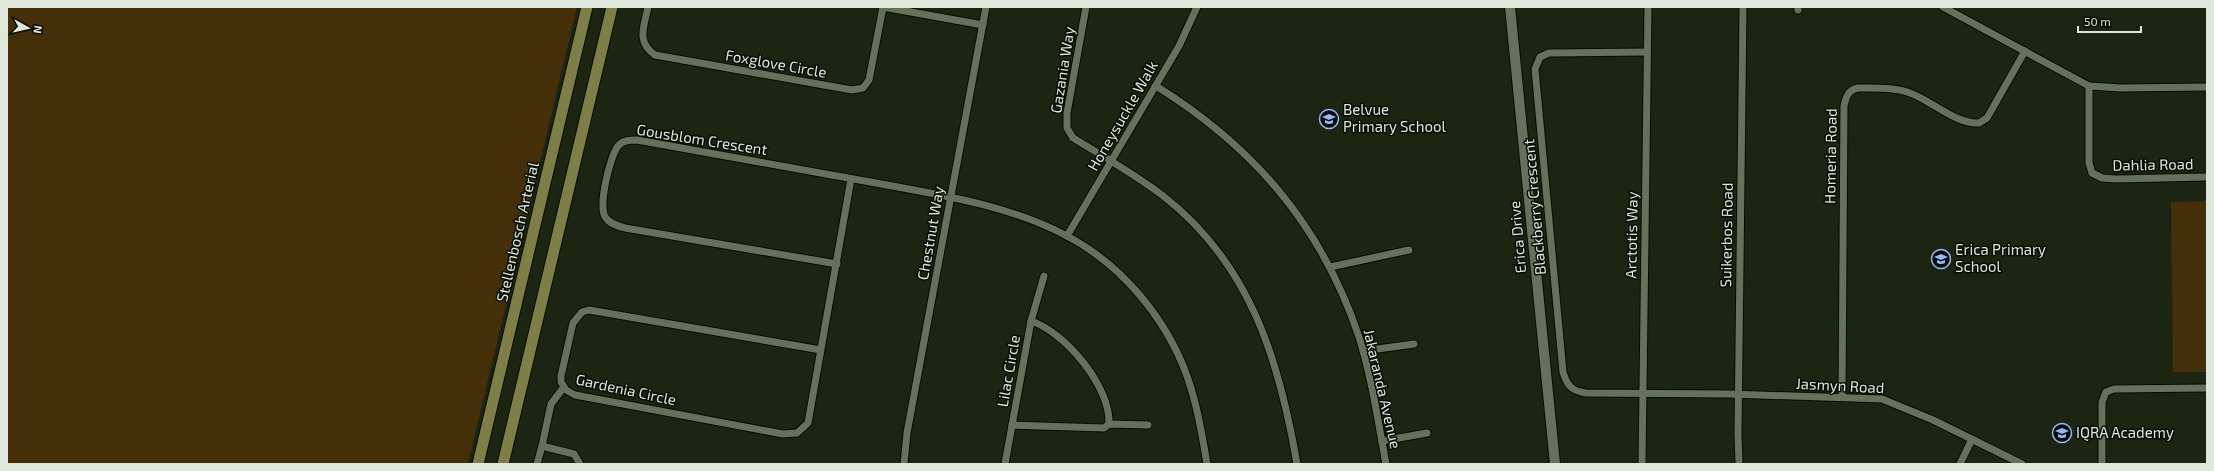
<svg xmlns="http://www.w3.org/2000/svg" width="2214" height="471" viewBox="0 0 2214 471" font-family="'Exo 2',sans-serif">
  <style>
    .green { fill: #442f09 }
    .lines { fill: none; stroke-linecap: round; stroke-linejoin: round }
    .street-casing { stroke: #060e01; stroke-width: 9 }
    .secondary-casing { stroke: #060e01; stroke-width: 12 }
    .primary-casing { stroke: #060e01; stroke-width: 13 }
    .street { stroke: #65715b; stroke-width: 7 }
    .secondary { stroke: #65715b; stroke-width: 10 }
    .primary { stroke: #7e7f47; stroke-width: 11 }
    .labels { text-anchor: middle; stroke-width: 3; stroke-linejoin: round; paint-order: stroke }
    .street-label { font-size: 15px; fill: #dfe6da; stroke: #080d05 }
    .poi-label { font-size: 15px; fill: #dfe6da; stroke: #080d05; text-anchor: start }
  </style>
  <rect width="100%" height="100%" fill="#1b2512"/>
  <g class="green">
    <path d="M7,7h570l-109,457h-461z"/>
    <path d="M2207,201v171h-34l-2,-170z"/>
  </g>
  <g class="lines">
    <defs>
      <g id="street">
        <path d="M648,7c-4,20 -12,35 7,48l197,35 11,-2 6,-8 14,-73"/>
        <path d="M883,7l100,18"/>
        <path d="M1086,7l-19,106v15l6,10c30,18 61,36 89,57 88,68 117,164 135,269"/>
        <path d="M1943,7l146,79 32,2 86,-1"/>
        <path d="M1798,10v-3"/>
        <path d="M1647,52l-98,1 -9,4 -5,12 28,303c4,14 9,19 23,21l144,1 152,5 51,21 89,44"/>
        <path d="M1156,86c98,61 166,140 203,251 13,41 19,85 27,127"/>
        <path d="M2089,86v77l3,10 10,5 14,1 91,-2"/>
        <path d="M1067,236l112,-190 18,-39"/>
        <path d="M837,264l-212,-36c-7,-2 -15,-4 -19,-10 -9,-9 4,-62 12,-72 5,-6 12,-6 19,-6 80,14 159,29 239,43 64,12 133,22 191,53 55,29 99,82 120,140 10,28 15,58 20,88"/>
        <path d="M1330,267l79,-17"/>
        <path d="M1031,321c34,11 80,66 78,103"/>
        <path d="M821,350l-232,-40 -7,2 -9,11 -12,53v6l5,8 9,5 208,39 14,-1 11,-10 43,-244"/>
        <path d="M1363,351l51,-7"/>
        <path d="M564,387l-13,17 -9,42 32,8 6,10"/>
        <path d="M1842,397l2,-291c2,-9 4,-16 14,-18 17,0 36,-1 52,5 22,8 45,31 69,30l8,-5 38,-67"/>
        <path d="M1012,425l92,3 5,-4 39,1"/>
        <path d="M1382,441l45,-8"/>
        <path d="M537,464l5,-18"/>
        <path d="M904,464l3,-31 79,-426"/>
        <path d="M1005,464l26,-143 13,-45"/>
        <path d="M1642,464l6,-457"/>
        <path d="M1739,464l-1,-30 5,-427"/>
        <path d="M1960,464l12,-25"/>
        <path d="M2102,464v-62l4,-10 8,-3 93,-1"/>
      </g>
      <path id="secondary" d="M1510,7l45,457"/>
      <g id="primary">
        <path d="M478,464l109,-457"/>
        <path d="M503,464l109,-457"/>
      </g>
    </defs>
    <use href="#street" class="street-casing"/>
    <use href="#secondary" class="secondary-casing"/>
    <use href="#primary" class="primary-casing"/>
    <use href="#street" class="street"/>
    <use href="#secondary" class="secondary"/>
    <use href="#primary" class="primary"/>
  </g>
  <defs>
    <symbol id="school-ring" viewBox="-11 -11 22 22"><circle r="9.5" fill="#080d05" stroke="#96b6fd" stroke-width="1.5"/><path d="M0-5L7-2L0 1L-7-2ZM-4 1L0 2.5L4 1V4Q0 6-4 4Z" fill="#96b6fd"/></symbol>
  </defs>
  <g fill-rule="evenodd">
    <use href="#school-ring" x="1318" y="108" width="22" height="22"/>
    <use href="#school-ring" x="1930" y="248" width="22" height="22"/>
    <use href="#school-ring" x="2051" y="422" width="22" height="22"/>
  </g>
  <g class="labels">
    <g class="street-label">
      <text transform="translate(776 64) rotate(10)" y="5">Foxglove Circle</text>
      <text transform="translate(1063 70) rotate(-81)" y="5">Gazania Way</text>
      <text transform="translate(1123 116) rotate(-60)" y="5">Honeysuckle Walk</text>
      <text transform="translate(702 140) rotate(9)" y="5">Gousblom Crescent</text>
      <text transform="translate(1831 156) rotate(-89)" y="5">Homeria Road</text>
      <text transform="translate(2153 165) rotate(-1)" y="5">Dahlia Road</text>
      <text transform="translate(1535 207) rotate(-95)" y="5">Blackberry Crescent</text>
      <text transform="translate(518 232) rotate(-77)" y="5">Stellenbosch Arterial</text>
      <text transform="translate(931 233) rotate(-80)" y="5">Chestnut Way</text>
      <text transform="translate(1632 235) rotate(-89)" y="5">Arctotis Way</text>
      <text transform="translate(1727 235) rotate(-89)" y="5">Suikerbos Road</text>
      <text transform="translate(1518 237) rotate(-95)" y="5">Erica Drive</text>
      <text transform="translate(1009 371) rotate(-80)" y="5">Lilac Circle</text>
      <text transform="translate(1840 386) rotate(3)" y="5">Jasmyn Road</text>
      <text transform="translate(1382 389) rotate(77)" y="5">Jakaranda Avenue</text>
      <text transform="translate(626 390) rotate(12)" y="5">Gardenia Circle</text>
    </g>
    <g class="poi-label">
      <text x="1343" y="115">Belvue<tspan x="1343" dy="17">Primary School</tspan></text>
      <text x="1955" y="255">Erica Primary<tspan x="1955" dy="17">School</tspan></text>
      <text x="2076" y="438">IQRA Academy</text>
    </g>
  </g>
  <rect width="2214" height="471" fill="none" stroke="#dfe6da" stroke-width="16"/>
  <g transform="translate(28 28) rotate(98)" stroke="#080d05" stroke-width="3" paint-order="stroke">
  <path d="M0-3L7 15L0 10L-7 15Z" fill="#dfe6da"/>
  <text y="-6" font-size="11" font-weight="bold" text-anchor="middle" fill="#dfe6da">N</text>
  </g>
  <path d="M2078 26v6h63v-6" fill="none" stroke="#dfe6da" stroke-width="2"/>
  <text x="2084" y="26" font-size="12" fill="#dfe6da" stroke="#080d05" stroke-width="3" paint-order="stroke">50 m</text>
</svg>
